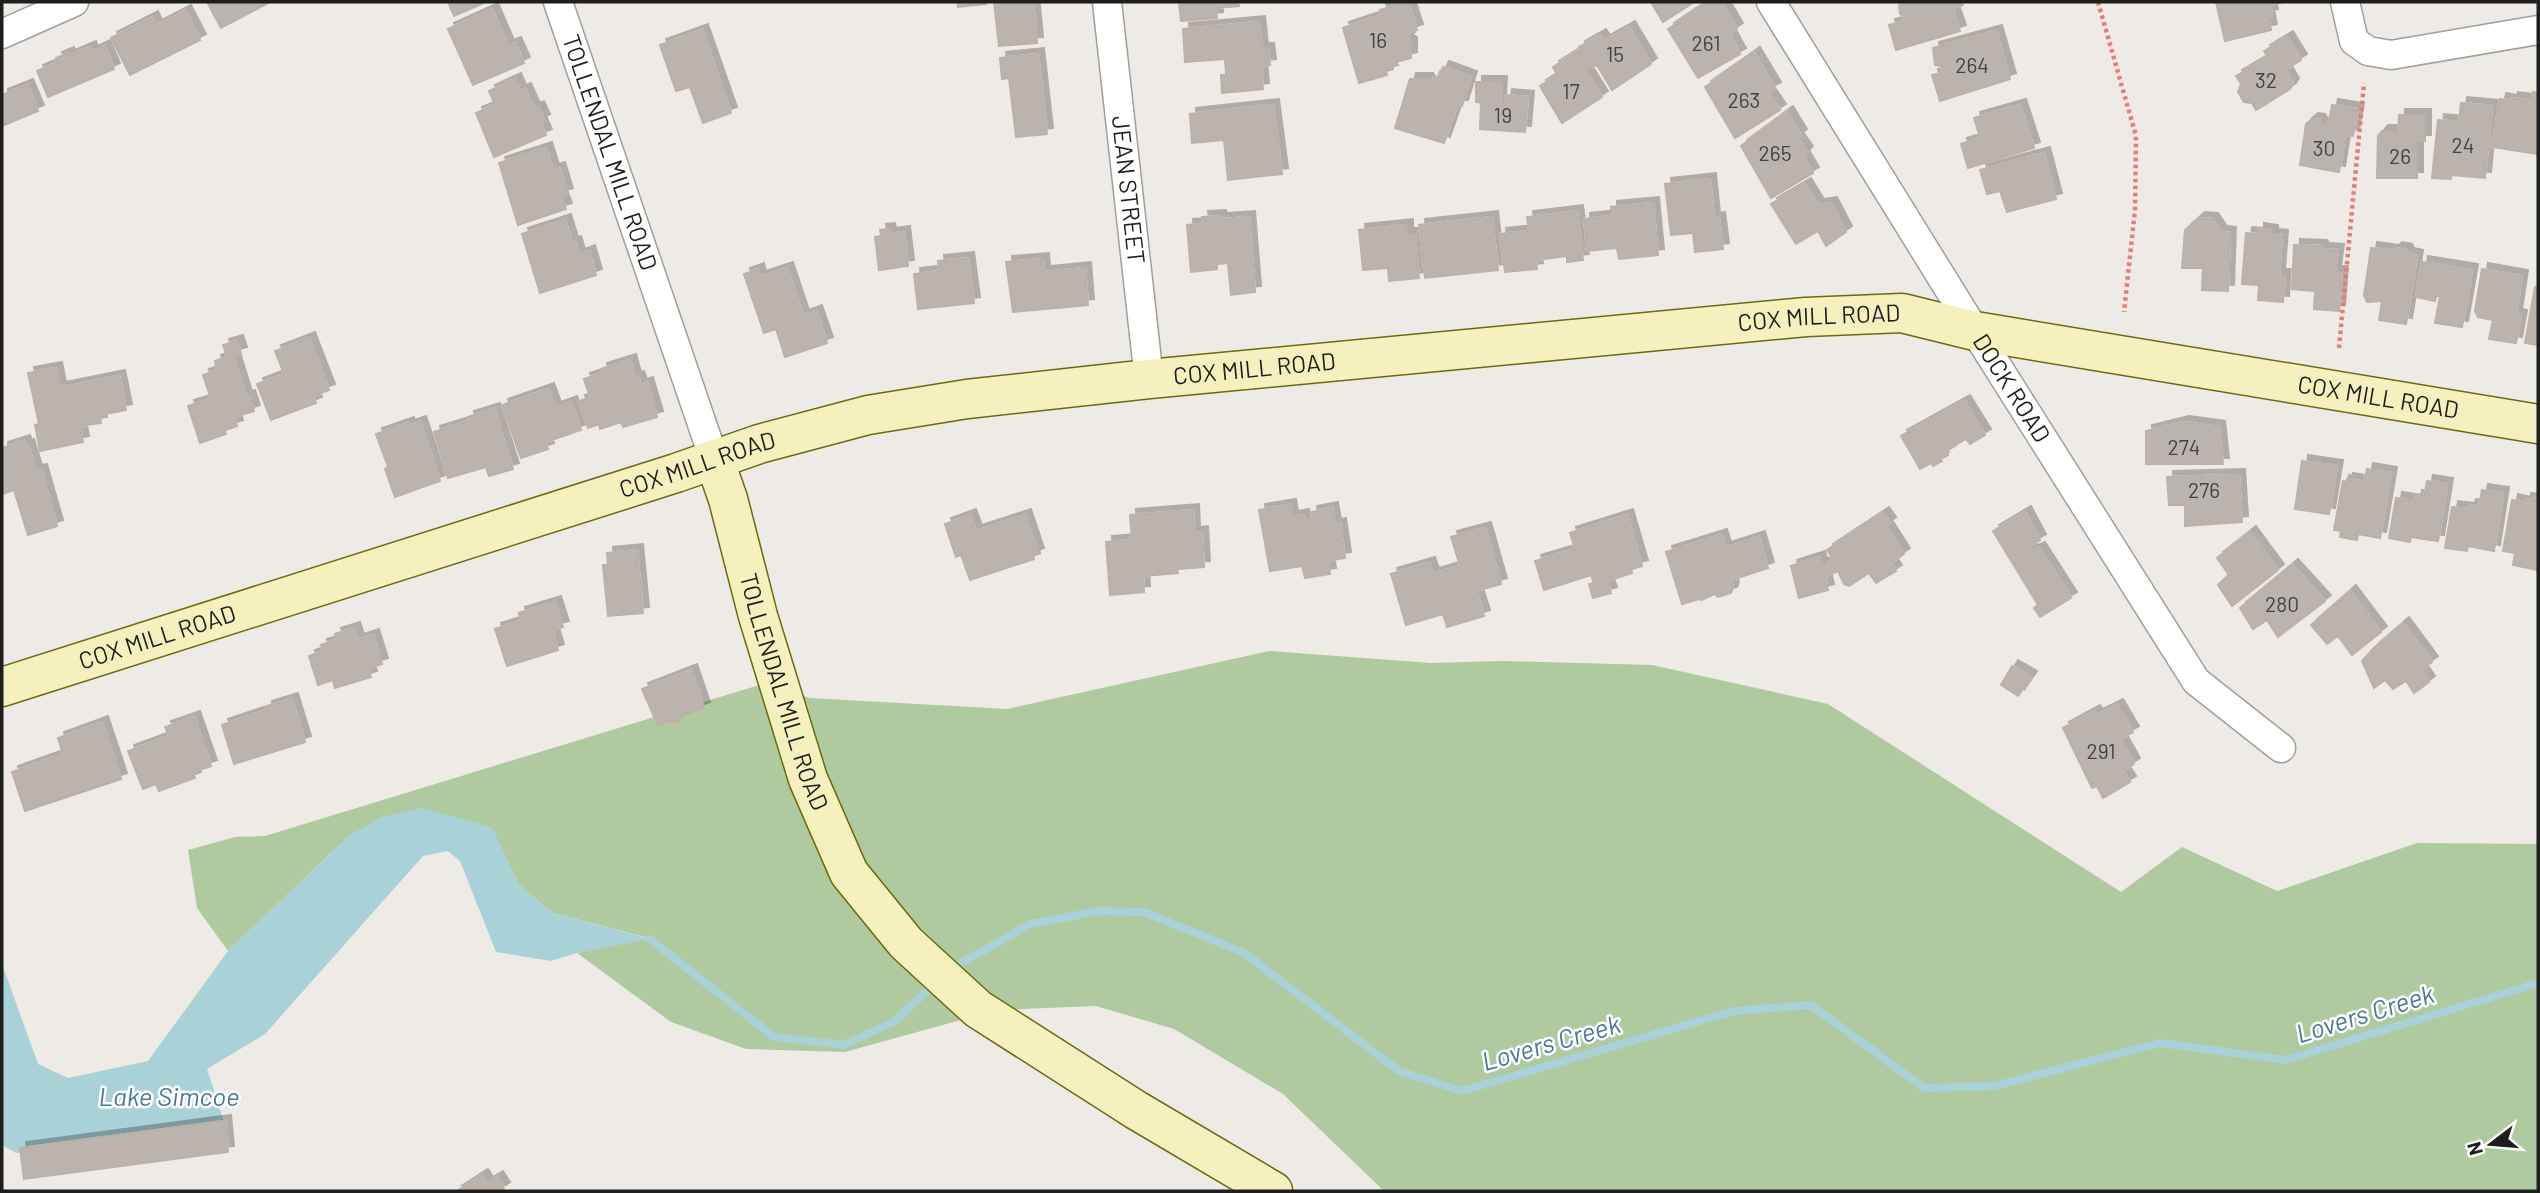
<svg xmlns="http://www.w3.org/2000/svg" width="2540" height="1193" viewBox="0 0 2540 1193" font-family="Barlow,sans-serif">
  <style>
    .forest { fill: #afca9e }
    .water { fill: #a9d1d8 }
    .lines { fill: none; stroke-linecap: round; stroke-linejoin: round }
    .stream { stroke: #a9d1d8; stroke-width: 8 }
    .building { fill: #bbb3ae; stroke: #beb0a9; stroke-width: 2; filter: url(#shadow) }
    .street-casing { stroke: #9f9f9f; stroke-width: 31 }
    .secondary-casing { stroke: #6a6b0f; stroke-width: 41 }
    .path { stroke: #ed7977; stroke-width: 4.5; stroke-dasharray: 3.5 3.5; stroke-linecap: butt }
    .street { stroke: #fff; stroke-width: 28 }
    .secondary { stroke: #f4f1be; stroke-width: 38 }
    .labels { text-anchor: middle; stroke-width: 5; stroke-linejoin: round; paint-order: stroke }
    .number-label { font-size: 21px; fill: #454342 }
    .street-label { font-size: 24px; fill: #1e1e1e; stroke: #fff }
    .water-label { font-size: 26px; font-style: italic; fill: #4c7896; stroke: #fff }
  </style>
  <defs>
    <filter id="shadow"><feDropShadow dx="6" dy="-6" stdDeviation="0" flood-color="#0004"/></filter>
  </defs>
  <rect width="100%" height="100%" fill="#eeeae5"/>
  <path class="forest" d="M1269,651l162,12 70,-2 151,4 176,39 293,188 61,-45 95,44 140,-48 121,1v347h-1154l-101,-97 -109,-65 -78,-23 -99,4 -152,42 -99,-3 -75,-27 -94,-69 71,-15 -95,-25 -34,-28 -28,-58 -142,9 -121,115 -31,-43 -9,-58 47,-13 30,-1 507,-155 37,17 198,11z"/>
  <path class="water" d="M421,808l71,19 27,58 34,28 97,26 -73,14 -26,8 -55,-9 -36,-91 -12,-10 -25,5 -158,178 -58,35 21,65 -212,19 -14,-8v-181l36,100 30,14 80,-17 80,-110 121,-115 32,-19z"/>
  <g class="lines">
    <g class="stream">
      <path d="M650,939l124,98 70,8 51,-24 39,-37"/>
      <path d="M949,970l81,-46 69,-13 45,1 100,41 155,118 63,20 272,-80 77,-6 113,83 70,-2 166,-43 126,17 252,-77"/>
    </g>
  </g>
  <g class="building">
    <path d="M207,2h63l-49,26z"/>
    <path d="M448,2h38l-32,14z"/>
    <path d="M957,2h28l1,2 -28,3z"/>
    <path d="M994,2h39l4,41 -38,3z"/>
    <path d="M1179,2h59l1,4 -23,2 1,10 -36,3z"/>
    <path d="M1408,2l9,28 -9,3 1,5 -4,1 6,4v15l-15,4 2,3 -13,4 2,6 -28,8 -16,-55 39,-13 -2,-5z"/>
    <path d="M1651,2h43l-31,20z"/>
    <path d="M1708,2h13l16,27 -8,5 11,20 -42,24 -30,-49z"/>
    <path d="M1899,2h63l1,3 -11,3 8,23 -64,19 -7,-25 16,-4 -1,-5 -4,-2z"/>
    <path d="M2216,2h68l-14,3 2,10 -4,1 3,14 -46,11z"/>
    <path d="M492,9l16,37 7,-3 9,20 -51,22 -25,-56z"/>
    <path d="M185,11l15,29 -70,35 -19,-37 41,-21 4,9z"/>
    <path d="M1259,22l3,27h6l2,16 -9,1 2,23 -41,4 -1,-18h5l-1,-16 -40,3 -2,-33z"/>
    <path d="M1629,27l22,37 -39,26 -15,-25 -5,3 -13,-21 21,-12 4,6z"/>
    <path d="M702,30l29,83 -28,10 -13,-36 -14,4 -16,-46z"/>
    <path d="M1996,31l14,48 -70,22 -8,-26 12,-3 -3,-6 -6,-1 -2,-17z"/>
    <path d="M2287,37l14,23 -16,10 8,14 -3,5 -34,21 -4,-7 -8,-1 -6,-10 3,-8 -5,-8 32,-19 -4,-6z"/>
    <path d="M104,46l10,23 -66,28 -11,-26 21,-9 -2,-4 12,-5 1,3 21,-9 2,5z"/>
    <path d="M1577,52l10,17 -2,1 17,27 -40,26 -22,-37 17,-11 -4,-8z"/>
    <path d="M1754,53l21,35 -7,4 12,18 -45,28 -30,-51z"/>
    <path d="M1038,54l9,80 -31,3 -7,-59 -7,1 -2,-21z"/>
    <path d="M1443,67l28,10 -9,29h-5l-13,37 -49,-15 15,-49h17l4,6 3,-8 4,1z"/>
    <path d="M515,79l5,12 5,-2 9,20 4,-2 6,13 -4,2 6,13 -52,22 -18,-44 19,-8 -6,-14z"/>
    <path d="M1476,82h25l-1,20h5l1,-7 22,2 -3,35 -45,-3 1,-26 -5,-1z"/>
    <path d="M27,85l11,26 -36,15v-31z"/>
    <path d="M2533,92l5,1v61l-46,-7 8,-48 11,2 1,-3 17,2 -1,4 3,1z"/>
    <path d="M2461,103l31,3 -7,72 -34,-3v4l-19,-1 6,-58 21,2z"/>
    <path d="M1273,105l9,69 -54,6 -4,-40 -32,3 -2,-29z"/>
    <path d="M2020,105l14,43 -66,20 -7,-24 19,-6 -6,-20z"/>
    <path d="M2332,105l26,4 -5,27 -8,-1 -6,37 -39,-7 6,-41 6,-5 7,1 4,6 5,1z"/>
    <path d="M1787,112l14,23 -4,3 10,14 -4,4 10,17 -42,25 -30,-52z"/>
    <path d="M2399,115h26v26h-8v37h-40l1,-42 4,-5h9l3,4h4z"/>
    <path d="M546,148l7,22 6,-2 8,26 -6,2 5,13 -48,16 -19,-62z"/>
    <path d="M2044,153l12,46 -49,13 -7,-21 -13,3 -7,-24z"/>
    <path d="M1710,179l4,40 5,-1 4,31 -28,3 -2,-19 -22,2 -6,-51z"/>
    <path d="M1805,184l13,21 13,-2 15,29 -20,14 -8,-15 -22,13 -25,-40z"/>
    <path d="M1653,203l5,52 -39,4 -2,-11 -30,3 -3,-32 27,-3v-9z"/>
    <path d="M1577,211l6,49 -16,2v-6l-31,4 1,9 -32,3 -5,-38 29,-3 -2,-14z"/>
    <path d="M1220,216l1,3 28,-2 6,75 -24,3 -3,-32 -11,1v5l-26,3 -4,-47 16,-1 -1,-7z"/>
    <path d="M1492,217l6,53 -73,8 -6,-53z"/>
    <path d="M2199,218l13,1 9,13 9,1 -2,58 -26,-1 1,-22h-21l3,-38z"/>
    <path d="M565,220l7,23 3,-1 4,13 10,-4 7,24 -56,18 -18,-59z"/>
    <path d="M1407,225v9h8l4,44 -30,3 -1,-13 -25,2 -4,-40z"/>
    <path d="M889,229l1,5 14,-2 4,34 -29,4 -4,-33 6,-1 -1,-6z"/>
    <path d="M2258,229l14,2v4l10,1 -3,39h6l-2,27 -25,-2 1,-15 -17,-1 4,-51 12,1z"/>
    <path d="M2294,245l27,1 2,3 15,1 -3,22h7l-3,39 -25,-2 1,-18 -23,-2z"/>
    <path d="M2371,248l22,3 3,-3 10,2 2,4 9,2 -11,68 -27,-4 3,-19 -15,1 -3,-7z"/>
    <path d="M968,258l6,45 -56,6 -4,-35 25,-3 -1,-10z"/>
    <path d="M1043,259l1,13 41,-4 3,37 -75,7 -7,-50z"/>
    <path d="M2422,262l50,8 -10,57 -27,-4 5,-27h-4l-1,5 -19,-4z"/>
    <path d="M787,268l16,48 13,-5 11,32 -42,14 -9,-28 -12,4 -20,-59 14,-5 2,8z"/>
    <path d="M2482,269l40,7 -6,39 5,1 -5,27 -27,-4 4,-19 -15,-3 -3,-6z"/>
    <path d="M2535,287l3,1v57l-13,-2z"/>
    <path d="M309,338l20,52 -16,6 3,7 -45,17 -14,-36 27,-10 -9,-23z"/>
    <path d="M237,341l4,12 -8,2 13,42 3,-1 5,15 -20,6 3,9 -13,4 2,4 -26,9 -12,-37 23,-7 -8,-24 14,-5 -2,-9 12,-4 -4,-12z"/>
    <path d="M630,360l5,18 3,-1 3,8 6,-2 10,34 -34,10 -2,-5 -21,7 -1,-5 -11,4 -9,-27 11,-3 -6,-19 18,-6 -1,-4z"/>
    <path d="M56,368l4,20 59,-12 7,34 -26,5 1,8 -21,3 3,16 -43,9 -5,-26 4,-1 -11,-51z"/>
    <path d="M548,389l7,19 16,-6 10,28 -35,12 2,7 -27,9 -19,-53z"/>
    <path d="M1964,401l21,34 -15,9 -4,-5 -19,11 2,2 -10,6 3,3 -9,5 -2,-3 -11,6 -19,-33z"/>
    <path d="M494,409l19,60 -24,7 -3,-9 -38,11 -14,-46 35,-11 -1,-4z"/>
    <path d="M420,422l20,59 -45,16 -10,-28 3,-2 -12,-33 32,-11 1,3z"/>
    <path d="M2183,422l36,5 4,37h-77v-33z"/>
    <path d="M24,441l2,5 2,-1 8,26 5,-1 16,56 -29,9 -14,-45 -12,4v-46z"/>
    <path d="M2302,461l35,5 -8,48 -34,-5z"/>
    <path d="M2367,469l24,4 -11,65 -22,-4 -1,6 -17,-3 1,-6 -7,-1 9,-49 3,1 1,-3 12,2 -1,3 6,1z"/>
    <path d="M2239,475l3,47 -57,4v-21h-16l-2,-28z"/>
    <path d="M2427,481l20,3 -9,57 -27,-4 -1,5 -21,-4 7,-40 19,3 1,-5 8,2z"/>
    <path d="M2482,490l21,3 -9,58 -26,-5 -1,5 -22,-3 7,-41 17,2 1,-4 9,1z"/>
    <path d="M2535,496l3,1v73l-25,-5 2,-12 -12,-2 9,-51 13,3v-4l9,1z"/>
    <path d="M1290,505l2,12 11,-2 1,6 8,-1 -1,-8 21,-4 3,17 5,-1 5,34 -17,3 2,13 -25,4 -3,-12 -32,5 -11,-61z"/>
    <path d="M1193,510l1,23 8,-1 2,35 -27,2 1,4 -35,3 1,16 -34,3 -4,-53 26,-2 -2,-25z"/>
    <path d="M2025,512l15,28 -12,7 4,4 7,-3 32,50 -31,19 -6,-9 4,-3 -45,-74z"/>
    <path d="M1883,513l7,10 -4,3 18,28 -13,9 5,8 -20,12 -7,-10 -20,13 -5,-2 -6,-13 -13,6 3,13 -29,8 -8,-32 28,-9 2,7h5l7,-5 -6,-9z"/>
    <path d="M970,515l6,16 49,-16 13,39 -5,2 1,3 -64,21 -9,-25 -5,2 -11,-33z"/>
    <path d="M1627,515l15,51 -11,3 1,4 -25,8 4,12 -18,5 -4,-14 5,-1 -3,-8 -47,15 -9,-29 40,-12 -5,-16z"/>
    <path d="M1485,528l16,56 -25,7 8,25 -37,11 -4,-13 -37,11 -15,-51 38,-11 4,11 27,-8 -9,-29z"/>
    <path d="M2250,532l28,38 -46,36 -14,-21 11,-10 -12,-17z"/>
    <path d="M1721,535l4,13 34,-11 9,31 -37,12 2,8 -2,5 -13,4 -4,-3 -12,6 -3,-1 -17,5 -16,-52z"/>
    <path d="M637,550l6,63 -35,3 -5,-51h5l-1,-12z"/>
    <path d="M2292,565l33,36 -47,36 -11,-17 -14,9 -13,-21z"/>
    <path d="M2350,591l31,41 -29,23 -14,-19 -11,8 -16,-19z"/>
    <path d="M555,602l8,25 -11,3 6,20 -51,16 -12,-37 26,-8 -2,-8z"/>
    <path d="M2403,623l29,39 -11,8 8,12 -15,11 -8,-12 -13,8 -8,-9 -11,8 -12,-27 11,-12z"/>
    <path d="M354,628l4,12 15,-5 9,29 -14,4 3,9 -36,11 -2,-8 -15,5 -9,-29 14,-5 -2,-6 16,-5 -2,-6z"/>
    <path d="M2012,666l19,11 -13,19 -17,-11z"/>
    <path d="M691,670l13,38 -23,8 -1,4 -6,3 -5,-2 -11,5 -16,-37z"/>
    <path d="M292,699l13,43 -71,22 -12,-39 45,-15 -1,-3z"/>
    <path d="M2117,705l16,27 -13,7 14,25 -11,7 7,11 -27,16 -6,-12 -5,2 -29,-60 31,-17 3,4z"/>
    <path d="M194,717l17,49 -18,6 2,6 -36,13 -3,-7 -13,5 -15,-38 41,-15 -4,-9z"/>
    <path d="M102,722l19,57 -96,32 -13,-39 51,-18 -5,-16z"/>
    <path d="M225,1121l3,31 -204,27 -4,-31z"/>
    <path d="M482,1175l5,8 10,-6 7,11 -4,3h-43z"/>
  </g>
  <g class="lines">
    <defs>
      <g id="street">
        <path id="s1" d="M558,2l156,457"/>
        <path id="s2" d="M1107,2l42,377"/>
        <path id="s3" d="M1771,2l204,329 221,350 85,67"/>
        <path d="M2345,2l9,39 14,10 23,4 147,-25"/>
        <path d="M2,34l72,-32"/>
      </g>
      <g id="secondary">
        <path id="s4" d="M714,459l14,40 30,117 50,163 41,94 57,70 72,66 158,101 137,81"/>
        <path id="s5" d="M2,687l674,-214 83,-29 109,-29 99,-16 182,-20 657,-62 96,-4 73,18 563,93"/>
      </g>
    </defs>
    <use href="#street" class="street-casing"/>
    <use href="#secondary" class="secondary-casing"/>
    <g class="path">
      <path d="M2098,2l38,134 -1,74 -11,102"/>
      <path d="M2339,348l25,-265"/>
    </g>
    <use href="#street" class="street"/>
    <use href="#secondary" class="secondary"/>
  </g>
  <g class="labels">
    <g class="number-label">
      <text x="1378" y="48">16</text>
      <text x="1706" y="51">261</text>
      <text x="1615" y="62">15</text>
      <text x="1972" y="73">264</text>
      <text x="2266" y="88">32</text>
      <text x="1571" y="99">17</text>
      <text x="1744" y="108">263</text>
      <text x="1503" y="123">19</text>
      <text x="2463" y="153">24</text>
      <text x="2324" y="156">30</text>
      <text x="1775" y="161">265</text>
      <text x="2400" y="164">26</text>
      <text x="2184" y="455">274</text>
      <text x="2204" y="498">276</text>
      <text x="2282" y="612">280</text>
      <text x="2101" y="759">291</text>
    </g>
    <g class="street-label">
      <text dy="8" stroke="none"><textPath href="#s1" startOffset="159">TOLLENDAL MILL ROAD</textPath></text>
      <text dy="8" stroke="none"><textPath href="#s2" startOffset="189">JEAN STREET</textPath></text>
      <text dy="8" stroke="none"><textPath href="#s5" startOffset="1864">COX MILL ROAD</textPath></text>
      <text dy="8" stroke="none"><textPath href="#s5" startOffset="1297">COX MILL ROAD</textPath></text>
      <text dy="8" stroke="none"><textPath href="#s3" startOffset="455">DOCK ROAD</textPath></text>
      <text dy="8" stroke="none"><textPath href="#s5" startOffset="2431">COX MILL ROAD</textPath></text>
      <text dy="8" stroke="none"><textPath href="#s5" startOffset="730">COX MILL ROAD</textPath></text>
      <text dy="8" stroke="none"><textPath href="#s5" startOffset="163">COX MILL ROAD</textPath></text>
      <text dy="8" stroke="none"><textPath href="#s4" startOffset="243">TOLLENDAL MILL ROAD</textPath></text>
    </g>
    <g class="water-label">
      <text transform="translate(2365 1014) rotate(-17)" y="9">Lovers Creek</text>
      <text transform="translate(1551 1043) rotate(-16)" y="9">Lovers Creek</text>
      <text x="169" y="1106">Lake Simcoe</text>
    </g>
  </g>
  <rect width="2540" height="1193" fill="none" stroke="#1e1e1e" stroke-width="7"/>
  <g transform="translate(2491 1144) rotate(254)" stroke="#ffffff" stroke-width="5" paint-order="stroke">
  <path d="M0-5L12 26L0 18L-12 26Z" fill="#1e1e1e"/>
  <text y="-10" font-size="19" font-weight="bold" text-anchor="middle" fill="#1e1e1e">N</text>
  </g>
</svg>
